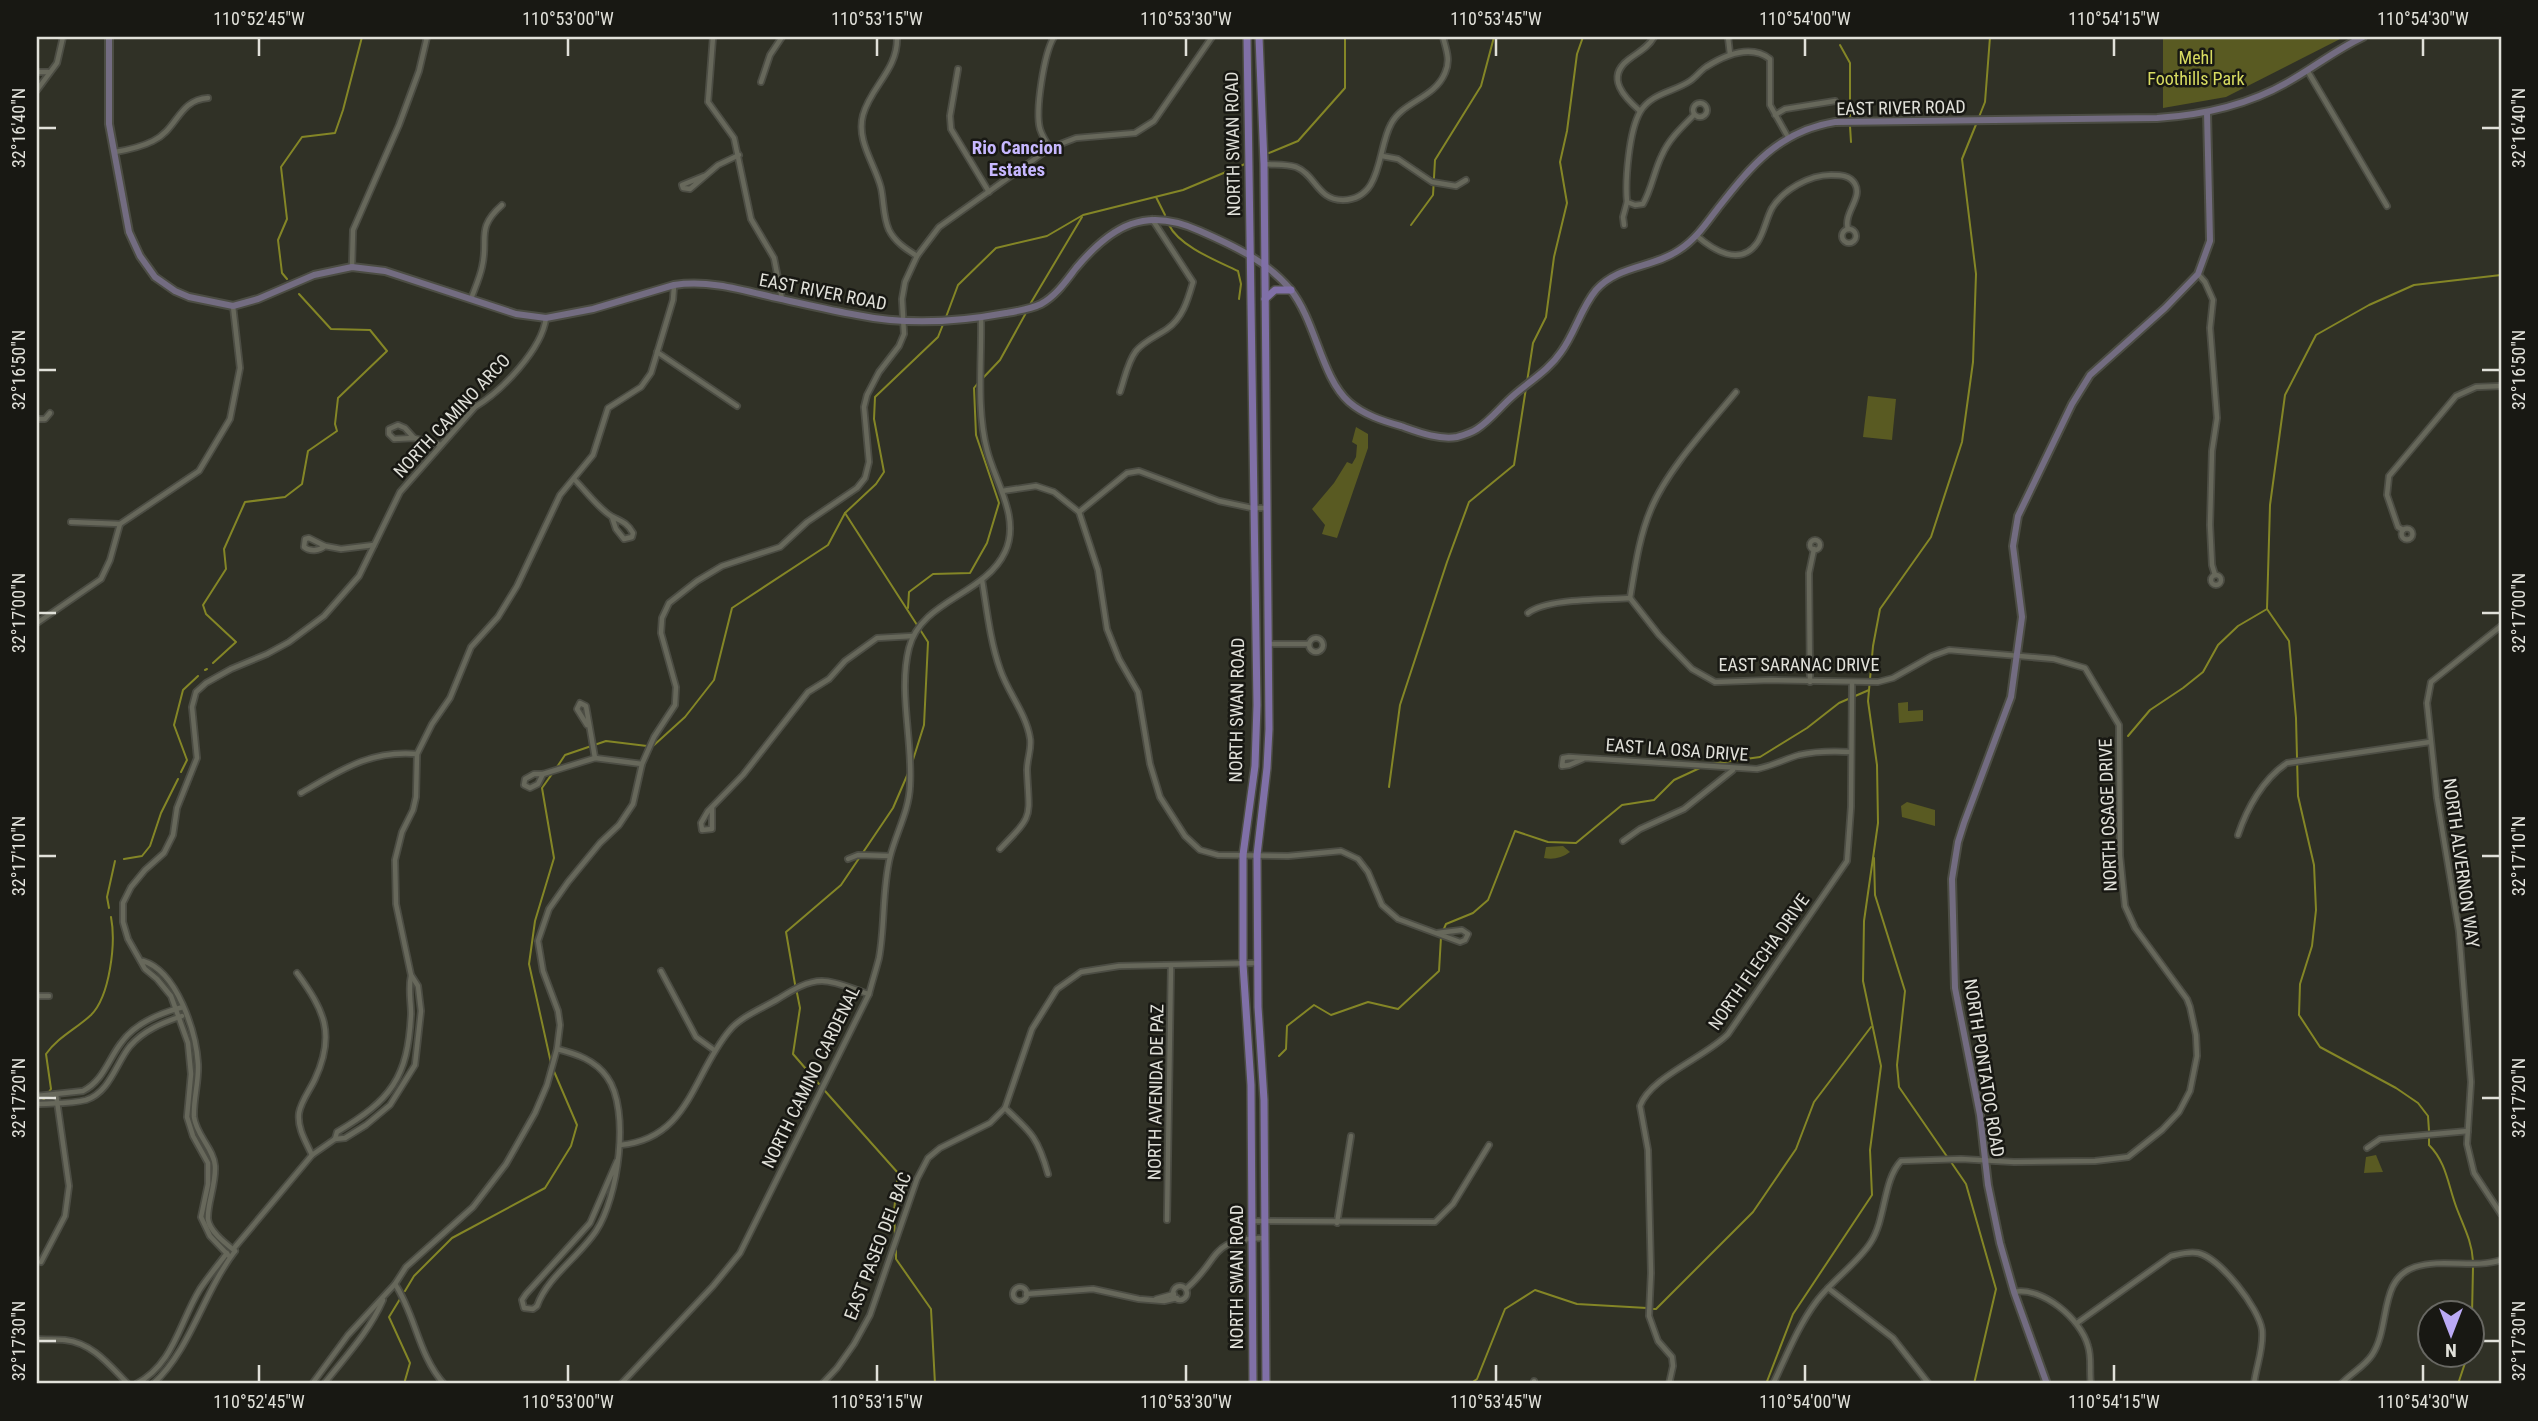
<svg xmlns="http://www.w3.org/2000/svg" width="2538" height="1421" viewBox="0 0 2538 1421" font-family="'Roboto Condensed',sans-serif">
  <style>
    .green { fill: #595a22 }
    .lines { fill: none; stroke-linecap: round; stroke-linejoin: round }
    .stream { stroke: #848626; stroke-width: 2 }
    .street-casing { stroke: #4c4d44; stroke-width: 8 }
    .secondary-casing { stroke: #4c4d44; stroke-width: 10 }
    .primary-casing { stroke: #4c4d44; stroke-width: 10 }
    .street { stroke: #67685b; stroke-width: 4.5 }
    .secondary { stroke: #736c81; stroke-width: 6 }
    .primary { stroke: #8070a7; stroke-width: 7 }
    .ticks { fill: none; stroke: #e1e1da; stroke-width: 2.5 }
    .labels { text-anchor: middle; stroke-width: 5; stroke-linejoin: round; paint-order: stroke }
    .park-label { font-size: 18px; fill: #d8dc61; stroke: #181813 }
    .street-label { font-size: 18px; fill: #e1e1da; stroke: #181813 }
    .neighbourhood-label { font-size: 19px; font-weight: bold; fill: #c7b8ff; stroke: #181813 }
    .neatline { fill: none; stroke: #e1e1da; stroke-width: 2.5 }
    .ticks-label { font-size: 18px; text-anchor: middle; fill: #e1e1da }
  </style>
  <rect width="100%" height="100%" fill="#303126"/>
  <g class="green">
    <path d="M2163,37h181l-118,60 -63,11z"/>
    <path d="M1868,396l28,3 -4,41 -29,-3z"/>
    <path d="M1356,427l12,7v14l-31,90 -15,-4 3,-9 -13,-16 22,-26 13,-21 5,2 4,-7 1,-12 -5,-3z"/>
    <path d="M1908,702v9l15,-1v11l-24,2 -1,-20z"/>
    <path d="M1907,802l28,8v16l-33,-9 -1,-11z"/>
    <path d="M1563,846l7,6c-8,6 -17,8 -26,6l2,-11z"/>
    <path d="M2376,1155l7,17 -19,1 2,-16z"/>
  </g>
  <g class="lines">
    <g class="stream">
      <path d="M1837,38v-1"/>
      <path d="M1840,45l10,18v54"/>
      <path d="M1979,117l6,-15 5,-65"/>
      <path d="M1850,126l1,16"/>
      <path d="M1269,153l29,-12 47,-53v-51"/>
      <path d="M1156,197l9,18"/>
      <path d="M1169,225c10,21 48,36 69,46l3,13 -2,15"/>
      <path d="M1411,225l22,-30 2,-35 46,-74 13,-49"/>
      <path d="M287,279l-5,-6 -4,-33 9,-21 -6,-52 21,-30 33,-4 8,-23 19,-73"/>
      <path d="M1029,306l53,-89"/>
      <path d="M946,317l12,-32 38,-37 51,-12 36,-21 100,-25 62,-26"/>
      <path d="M982,379l18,-19 27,-49"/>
      <path d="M1527,382l6,-39 13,-26 8,-60 13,-54 -7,-41 7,-31 10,-77 6,-17"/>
      <path d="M908,608l1,-16 24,-18 37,-1 17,-30 12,-40 -23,-68 -2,-47 4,-5"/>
      <path d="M213,663l23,-21 -30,-28 -3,-9 23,-36 -2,-20 21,-47 40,-5 17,-13 6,-33 29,-20 -2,-7 3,-26 49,-47 -17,-21 -39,-1 -32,-35"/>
      <path d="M205,670l2,-1"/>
      <path d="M2128,736l22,-26 33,-22 20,-16 15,-27 20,-19 29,-17"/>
      <path d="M653,746l32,-29 29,-37 18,-72 96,-63 17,-32"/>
      <path d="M912,763l12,-38 4,-83 -83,-129 31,-29 8,-12 -10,-53 1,-22 63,-60 6,-15"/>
      <path d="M1710,764l50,-7 47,-29 32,-25 30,-13"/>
      <path d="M555,770l10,-15 41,-14 41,5"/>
      <path d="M181,772l6,-12 -13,-35 9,-35 15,-14"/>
      <path d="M1389,787l11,-82 47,-143 22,-60 45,-37 12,-77"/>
      <path d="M1874,858l1,37 30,96 -8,74 2,22 49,71"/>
      <path d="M124,859l18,-3 8,-10 11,-33 17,-34"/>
      <path d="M109,908l-2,-11 8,-36"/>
      <path d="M1443,931l3,-7 27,-11 15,-13 27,-69 33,11 28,1 46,-38 32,-5 20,-20 28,-13"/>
      <path d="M795,984l-9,-52 55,-47 52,-77 16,-37"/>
      <path d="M797,993l3,15 -7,46 26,30"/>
      <path d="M1279,1056l7,-7 1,-23 27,-21 17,10 37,-13 30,7 41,-38 2,-34"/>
      <path d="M551,1063l-22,-99 6,-43 19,-63 -12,-70 10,-14"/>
      <path d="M825,1091l73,82 -4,38 1,26"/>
      <path d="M37,1109l14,-20 -5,-35c12,-17 30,-25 45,-39 19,-19 25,-72 20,-98"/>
      <path d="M2429,1131l-1,-15 -10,-13 -22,-15 -76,-41 -21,-32 1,-31 12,-38 4,-36 -2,-45 -16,-69 -2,-78 -7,-77 -22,-32 3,-104 15,-110 31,-60 53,-30 45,-20 87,-10"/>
      <path d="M2429,1137v8c18,18 19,41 28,64 7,18 15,33 16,52"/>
      <path d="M1951,1162l15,22 30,105 -22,95"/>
      <path d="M896,1246v13l35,50 4,75"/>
      <path d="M405,1291l9,-15 38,-38 93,-50 26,-42 6,-21 -24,-56"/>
      <path d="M400,1299l-11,18 21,46 -6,21"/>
      <path d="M1652,1309h4l97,-97 43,-63 18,-47 57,-75"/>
      <path d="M2472,1315l1,-48"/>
      <path d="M1470,1384l7,-5 28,-70 30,-19 42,14 70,4"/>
      <path d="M1766,1384l27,-70 79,-119 -2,-45 11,-84 -18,-85 1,-60 14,-98 -1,-58 -9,-64 5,-55 7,-37 51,-72 31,-95 11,-80 3,-88 -14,-115 15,-37"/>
      <path d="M2458,1384l10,-30"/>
    </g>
    <defs>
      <g id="street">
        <path d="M713,37l-5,65 26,36 17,81 23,39 8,41"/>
        <path d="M897,37c1,33 -26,49 -34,78 -7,26 12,49 18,73 3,14 2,29 8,42 6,12 17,19 28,26"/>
        <path d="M1728,37l2,17"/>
        <path d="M958,69l-8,47 1,13 38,63"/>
        <path d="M2307,70l80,136"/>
        <path d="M37,72h11"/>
        <path d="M761,82l9,-27 12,-18"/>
        <path d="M37,90l20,-27 6,-26"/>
        <circle cx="1700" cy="110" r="7"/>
        <path d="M1640,111c-15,-13 -35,-33 -12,-51 10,-8 20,-12 26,-23"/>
        <path d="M1694,115c-12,12 -25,24 -32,40 -8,16 -10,33 -19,49l-8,1 -8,-3c-2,-22 2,-71 13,-90 11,-19 34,-20 50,-31 6,-4 10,-10 16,-14 19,-12 45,-23 64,-8v46l18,32"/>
        <path d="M1775,115l10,-6 50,-8"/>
        <path d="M1050,148c-4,-6 -8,-13 -10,-19 -5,-18 4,-76 14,-92"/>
        <path d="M115,152c12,-2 26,-5 38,-11 25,-12 25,-41 55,-43"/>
        <path d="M1382,156l16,3 34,23 24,4 10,-6"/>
        <path d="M1264,164c10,1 22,0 32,3 20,8 21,33 47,33 40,-1 34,-51 48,-76 12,-23 43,-25 54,-51 6,-13 1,-24 -2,-36"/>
        <path d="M704,176l-22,9 1,3 7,1 28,-24 21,-10"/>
        <path d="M1624,225l-1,-8 4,-15"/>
        <circle cx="1849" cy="236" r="7"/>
        <path d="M1697,236c16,14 43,31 60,7 7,-10 9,-24 15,-35 11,-18 37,-33 59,-33 9,0 19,0 24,9 8,14 -12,29 -7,45"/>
        <path d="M352,267l1,-37 46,-105 20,-54 8,-34"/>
        <path d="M2198,274l7,8 8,18 -3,28 7,90 -5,33 -2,74 2,40 3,10"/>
        <path d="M471,299c4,-11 9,-22 11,-32 7,-29 -7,-38 20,-62"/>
        <path d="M657,352l80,54"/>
        <path d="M1120,392c5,-14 7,-29 16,-41 8,-10 21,-15 31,-22 16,-11 21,-30 26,-47l-41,-63"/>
        <path d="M37,419h8l5,-6"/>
        <path d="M414,438l-9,-10 -7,-3 -9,4v5l5,5 20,-1 27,7"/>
        <path d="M574,479c11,11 24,29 37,37 9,5 16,6 22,17l-1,4 -8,2 -8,-10 -4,-12"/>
        <path d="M1002,491l34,-5 18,6 25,20 19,58 9,59 12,30 19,33 12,72 10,33 25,39 15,14 18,5 70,1 53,-5 17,8 10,13 14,33 16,14 62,23 5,-2 3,-6 -6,-4 -25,3"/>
        <path d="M1079,512l48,-39 12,-2 80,30 33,7h15"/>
        <path d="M71,522l49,2"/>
        <circle cx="2407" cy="534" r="5.5"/>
        <path d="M2403,530l-5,-3 -11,-32 2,-19 67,-80 20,-9 25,-1"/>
        <circle cx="1815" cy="545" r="5"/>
        <path d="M325,546c-6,5 -15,6 -21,1l1,-8 4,-1 16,8 16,3 33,-4"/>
        <circle cx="2216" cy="580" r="5"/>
        <path d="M982,580c5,30 8,61 18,89 8,24 26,44 30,69 2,10 -3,21 -3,32 2,49 8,43 -27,79"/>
        <path d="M1630,598c5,-30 9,-61 21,-89 16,-39 58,-84 85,-117"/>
        <path d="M1528,613c19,-15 76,-13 102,-15l29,37 33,34 23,13 56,-2 107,2 15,-4 39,-22 17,-6 105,9 31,9 34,57 1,131 5,50 10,22 52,71 3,8 6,28 1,21 -7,35 -11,21 -17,18 -34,27 -33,4 -81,1 -53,-3 -60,2c-18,19 -15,57 -30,81 -13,21 -40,39 -55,60 -18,24 -30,55 -43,82"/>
        <path d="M37,623l64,-44 9,-19 10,-36 79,-53 31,-52 10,-51 -7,-62"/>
        <path d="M2501,626l-70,56 -4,21 10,95 22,133 12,151 -4,62 7,29 27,41"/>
        <circle cx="1316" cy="645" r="7"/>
        <path d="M1268,644h41"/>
        <path d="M1810,682l-1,-109 5,-24"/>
        <path d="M587,725l-10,-16 3,-6 6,3 9,52"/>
        <path d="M1583,759l-14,6 -7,1 1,-8 6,-1 188,12c15,-3 28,-10 42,-14 18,-4 33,-4 51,-3"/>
        <path d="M543,774l-5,10 -8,4 -6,-3 1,-6 9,-5h9l52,-16 47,6"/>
        <path d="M301,793c40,-23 69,-43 116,-39"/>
        <path d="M712,807v22l-10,1 -1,-7 7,-12 35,-36 65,-83 21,-13 16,-18 32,-23 36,-2"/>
        <path d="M2238,835c9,-27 25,-56 49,-72l143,-21"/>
        <path d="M1623,841l17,-12 44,-20 49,-39"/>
        <path d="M848,859l10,-4 32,1"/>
        <path d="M143,961c34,10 53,71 55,103 1,18 -5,36 -4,53 2,18 20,32 21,49 1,19 -8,38 -7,53 1,12 18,25 27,32"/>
        <path d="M661,971l35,66 18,13"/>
        <path d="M297,973c27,37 39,61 18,106 -5,11 -14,22 -16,34 -2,15 7,29 13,42"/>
        <path d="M37,996h12"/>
        <path d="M557,1049c20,5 38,11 50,28 24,33 11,121 -11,154 -17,26 -49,46 -59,75l-4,3 -9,-1 -2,-8 4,-6 64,-71 27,-62"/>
        <path d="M37,1096l46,-5c20,-10 25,-31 38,-48 14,-20 39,-30 62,-36"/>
        <path d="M37,1104c15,-1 34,0 49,-4 24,-8 30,-37 44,-54 14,-16 32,-23 52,-30"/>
        <path d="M1005,1108c27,25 33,30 43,66"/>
        <path d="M335,1139l2,-7c54,-32 71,-54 74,-118 0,-13 -3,-25 0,-38"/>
        <path d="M620,1145c69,-6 73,-71 109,-114 11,-14 34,-23 49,-32 13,-8 28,-18 44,-18 15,0 33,9 47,13"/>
        <path d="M2367,1148l13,-9 88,-8"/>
        <path d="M1167,1220l4,-255"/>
        <path d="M1253,1221l182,1 18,-18 36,-59"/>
        <path d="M1337,1223l14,-87"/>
        <path d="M235,1247l77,-92 23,-16 10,-1 21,-13 24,-20 25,-40 6,-54 -3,-25 -7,-11 -15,-71 -1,-44 7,-28 11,-22 3,-13 1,-43 15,-30 18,-26 21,-51 27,-30 19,-31 43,-91 33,-40 15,-47 33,-21 10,-14 22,-73 1,-14"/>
        <path d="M230,1257l-20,-21 -9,-19 7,-33v-21l-15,-27 -6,-19 4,-43 -3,-31 -17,-47 -14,-17 -12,-10 -17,-30 -5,-17v-19l8,-16 14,-17 19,-17 9,-18 4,-27 20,-50 -5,-51 4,-15 10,-9 25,-14 36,-15 22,-12 35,-26 35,-40 41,-84 75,-85c27,-16 67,-58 71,-89"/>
        <path d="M41,1262l24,-46 4,-30 -13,-92"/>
        <path d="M395,1284c21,32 23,71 49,100"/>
        <circle cx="1180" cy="1293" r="7"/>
        <circle cx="1020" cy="1294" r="7"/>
        <path d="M1828,1288l65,50 36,46"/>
        <path d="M1186,1289c35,-30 22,-50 78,-51"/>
        <path d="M2014,1292c28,-6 67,27 74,54 4,12 1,26 3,38"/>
        <path d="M1026,1294l67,-5 46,10 25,2 13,-3"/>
        <path d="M1156,1299l18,-5"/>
        <path d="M2077,1323l94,-67c9,-2 18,-5 27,-3 22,5 61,55 64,77 2,19 -6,36 -8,54"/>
        <path d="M37,1339c9,1 19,0 28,1 28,3 45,26 63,44"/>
        <path d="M136,1384c38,-20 43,-61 64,-95 8,-12 18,-24 27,-36"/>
        <path d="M153,1384c38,-35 50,-91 82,-133"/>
        <path d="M312,1384l36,-49 47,-51 11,-17 67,-60 33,-43 29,-51 12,-28 10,-36 3,-24 -2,-14 -15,-40 -5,-30 11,-32 19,-27 32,-39 19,-18 14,-21 9,-40 12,-27 21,-32 1,-18 -15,-54 1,-15 7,-15 28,-22 25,-15 58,-19 27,-25 50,-34 8,-10 4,-16 -5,-55 3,-12 12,-23 20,-26 5,-12 -2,-35 3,-17 12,-26 22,-29 111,-79 26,-10 59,-5 19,-12 58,-84"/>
        <path d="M324,1384c21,-27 45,-52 59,-84"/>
        <path d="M621,1384l92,-98 27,-33 129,-259c3,-12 7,-24 10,-36 6,-32 3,-68 11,-101 6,-24 19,-46 20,-71 3,-46 -12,-94 -1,-138 12,-48 76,-53 96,-96 16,-34 -10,-70 -18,-102 -11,-42 -5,-90 -6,-133"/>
        <path d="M822,1384l15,-16 17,-24 16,-29 47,-136 11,-21 12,-10 50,-25 15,-15 27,-79 25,-40 24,-17 38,-6 138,-3"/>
        <path d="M1533,1384l1,-3"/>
        <path d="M1669,1384l4,-18 -1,-9 -14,-16 -9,-25 2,-43 -3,-123 -8,-44c10,-29 66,-49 88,-72l119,-173 4,-54 1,-124"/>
        <path d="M2341,1384c10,-11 23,-17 31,-29 19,-28 6,-76 43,-88 28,-9 59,2 86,-7"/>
      </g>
      <g id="secondary">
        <path d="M109,37v87l20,108 11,24 15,21 20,14 14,6 44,9 25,-7 56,-24 38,-8 33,4 131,43 30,4 47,-9 81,-24c34,-5 65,4 98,12 28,6 56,13 85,18 48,10 101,7 149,-2 12,-2 25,-4 35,-9 15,-8 25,-23 35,-36 36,-43 70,-62 124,-37 32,14 67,30 90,58 26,32 31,88 59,113 15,13 34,19 52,24 17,6 37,14 56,11 7,-2 14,-4 20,-8 14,-9 24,-23 37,-34 16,-14 35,-25 47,-43 14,-19 20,-44 35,-62 22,-25 57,-22 83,-40 16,-10 27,-26 39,-42 33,-42 61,-77 117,-86l322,-4c45,-3 91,-13 131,-36 25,-14 49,-33 75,-45"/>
        <path d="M2047,1384l-33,-92 -14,-49 -12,-58 -8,-70 -25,-127 -3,-109 6,-37 6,-19 47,-126 11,-80 -9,-71 5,-30 54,-112 18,-29 75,-67 33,-34 12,-33 -3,-129"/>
      </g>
      <g id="primary">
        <path d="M1247,37l10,668 -2,61 -12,89v109l8,121 2,299"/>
        <path d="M1259,37l5,127 5,565 -2,39 -10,87 1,152 6,93 2,284"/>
        <path d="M1265,299l10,-9h16"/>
      </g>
    </defs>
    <use href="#street" class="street-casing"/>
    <use href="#secondary" class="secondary-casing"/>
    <use href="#primary" class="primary-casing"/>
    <use href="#street" class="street"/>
    <use href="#secondary" class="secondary"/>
    <use href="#primary" class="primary"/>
  </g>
  <path class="ticks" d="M259,38v18M568,38v18M877,38v18M1186,38v18M1496,38v18M1805,38v18M2114,38v18M2423,38v18M38,128h18M2482,128h18M38,370h18M2482,370h18M38,613h18M2482,613h18M38,856h18M2482,856h18M38,1098h18M2482,1098h18M38,1341h18M2482,1341h18M259,1365v17M568,1365v17M877,1365v17M1186,1365v17M1496,1365v17M1805,1365v17M2114,1365v17M2423,1365v17"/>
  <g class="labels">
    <g class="park-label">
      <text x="2196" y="64">Mehl<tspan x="2196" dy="21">Foothills Park</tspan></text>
    </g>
    <g class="street-label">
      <text transform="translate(1901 108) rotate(-1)" y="6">EAST RIVER ROAD</text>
      <text transform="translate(1233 144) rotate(-91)" y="6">NORTH SWAN ROAD</text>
      <text transform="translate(823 292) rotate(11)" y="6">EAST RIVER ROAD</text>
      <text transform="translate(452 416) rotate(-47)" y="6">NORTH CAMINO ARCO</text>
      <text x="1799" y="671">EAST SARANAC DRIVE</text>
      <text transform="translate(1237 710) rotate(-89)" y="6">NORTH SWAN ROAD</text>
      <text transform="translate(1677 750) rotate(4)" y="6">EAST LA OSA DRIVE</text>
      <text transform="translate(2108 815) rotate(-92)" y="6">NORTH OSAGE DRIVE</text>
      <text transform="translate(2461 863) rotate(82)" y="6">NORTH ALVERNON WAY</text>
      <text transform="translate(1759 962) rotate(-55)" y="6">NORTH FLECHA DRIVE</text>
      <text transform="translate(1984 1068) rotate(81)" y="6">NORTH PONTATOC ROAD</text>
      <text transform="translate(811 1077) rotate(-64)" y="6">NORTH CAMINO CARDENAL</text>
      <text transform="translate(1156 1092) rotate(-89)" y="6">NORTH AVENIDA DE PAZ</text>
      <text transform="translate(878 1246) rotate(-69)" y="6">EAST PASEO DEL BAC</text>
      <text transform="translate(1237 1277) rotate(-90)" y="6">NORTH SWAN ROAD</text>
    </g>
    <g class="neighbourhood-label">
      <text x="1017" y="154">Rio Cancion<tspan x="1017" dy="22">Estates</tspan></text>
    </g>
  </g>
  <rect width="2538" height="1421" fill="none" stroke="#181813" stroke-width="77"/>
  <g transform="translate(2451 1334) rotate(180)"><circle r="33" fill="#181813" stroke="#686863" stroke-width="2"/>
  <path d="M0-5L12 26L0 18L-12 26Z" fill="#bbaaf6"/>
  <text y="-10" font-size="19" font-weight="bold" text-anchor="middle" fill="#e1e1da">N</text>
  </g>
  <rect x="38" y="38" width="2462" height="1344" class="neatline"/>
  <g class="ticks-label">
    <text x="259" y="25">110°52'45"W</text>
    <text x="568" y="25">110°53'00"W</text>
    <text x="877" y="25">110°53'15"W</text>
    <text x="1186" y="25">110°53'30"W</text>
    <text x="1496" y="25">110°53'45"W</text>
    <text x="1805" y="25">110°54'00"W</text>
    <text x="2114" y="25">110°54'15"W</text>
    <text x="2423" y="25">110°54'30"W</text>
    <text transform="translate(2519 128) rotate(-90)" y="6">32°16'40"N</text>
    <text transform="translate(19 128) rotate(-90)" y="6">32°16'40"N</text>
    <text transform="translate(2519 370) rotate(-90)" y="6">32°16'50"N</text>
    <text transform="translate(19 370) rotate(-90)" y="6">32°16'50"N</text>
    <text transform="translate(2519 613) rotate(-90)" y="6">32°17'00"N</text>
    <text transform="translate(19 613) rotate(-90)" y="6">32°17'00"N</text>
    <text transform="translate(2519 856) rotate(-90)" y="6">32°17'10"N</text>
    <text transform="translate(19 856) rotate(-90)" y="6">32°17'10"N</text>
    <text transform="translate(2519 1098) rotate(-90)" y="6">32°17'20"N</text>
    <text transform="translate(19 1098) rotate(-90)" y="6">32°17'20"N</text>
    <text transform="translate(2519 1341) rotate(-90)" y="6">32°17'30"N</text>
    <text transform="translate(19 1341) rotate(-90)" y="6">32°17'30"N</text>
    <text x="259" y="1408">110°52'45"W</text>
    <text x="568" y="1408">110°53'00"W</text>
    <text x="877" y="1408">110°53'15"W</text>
    <text x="1186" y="1408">110°53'30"W</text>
    <text x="1496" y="1408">110°53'45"W</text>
    <text x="1805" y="1408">110°54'00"W</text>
    <text x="2114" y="1408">110°54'15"W</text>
    <text x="2423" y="1408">110°54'30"W</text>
  </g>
</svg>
